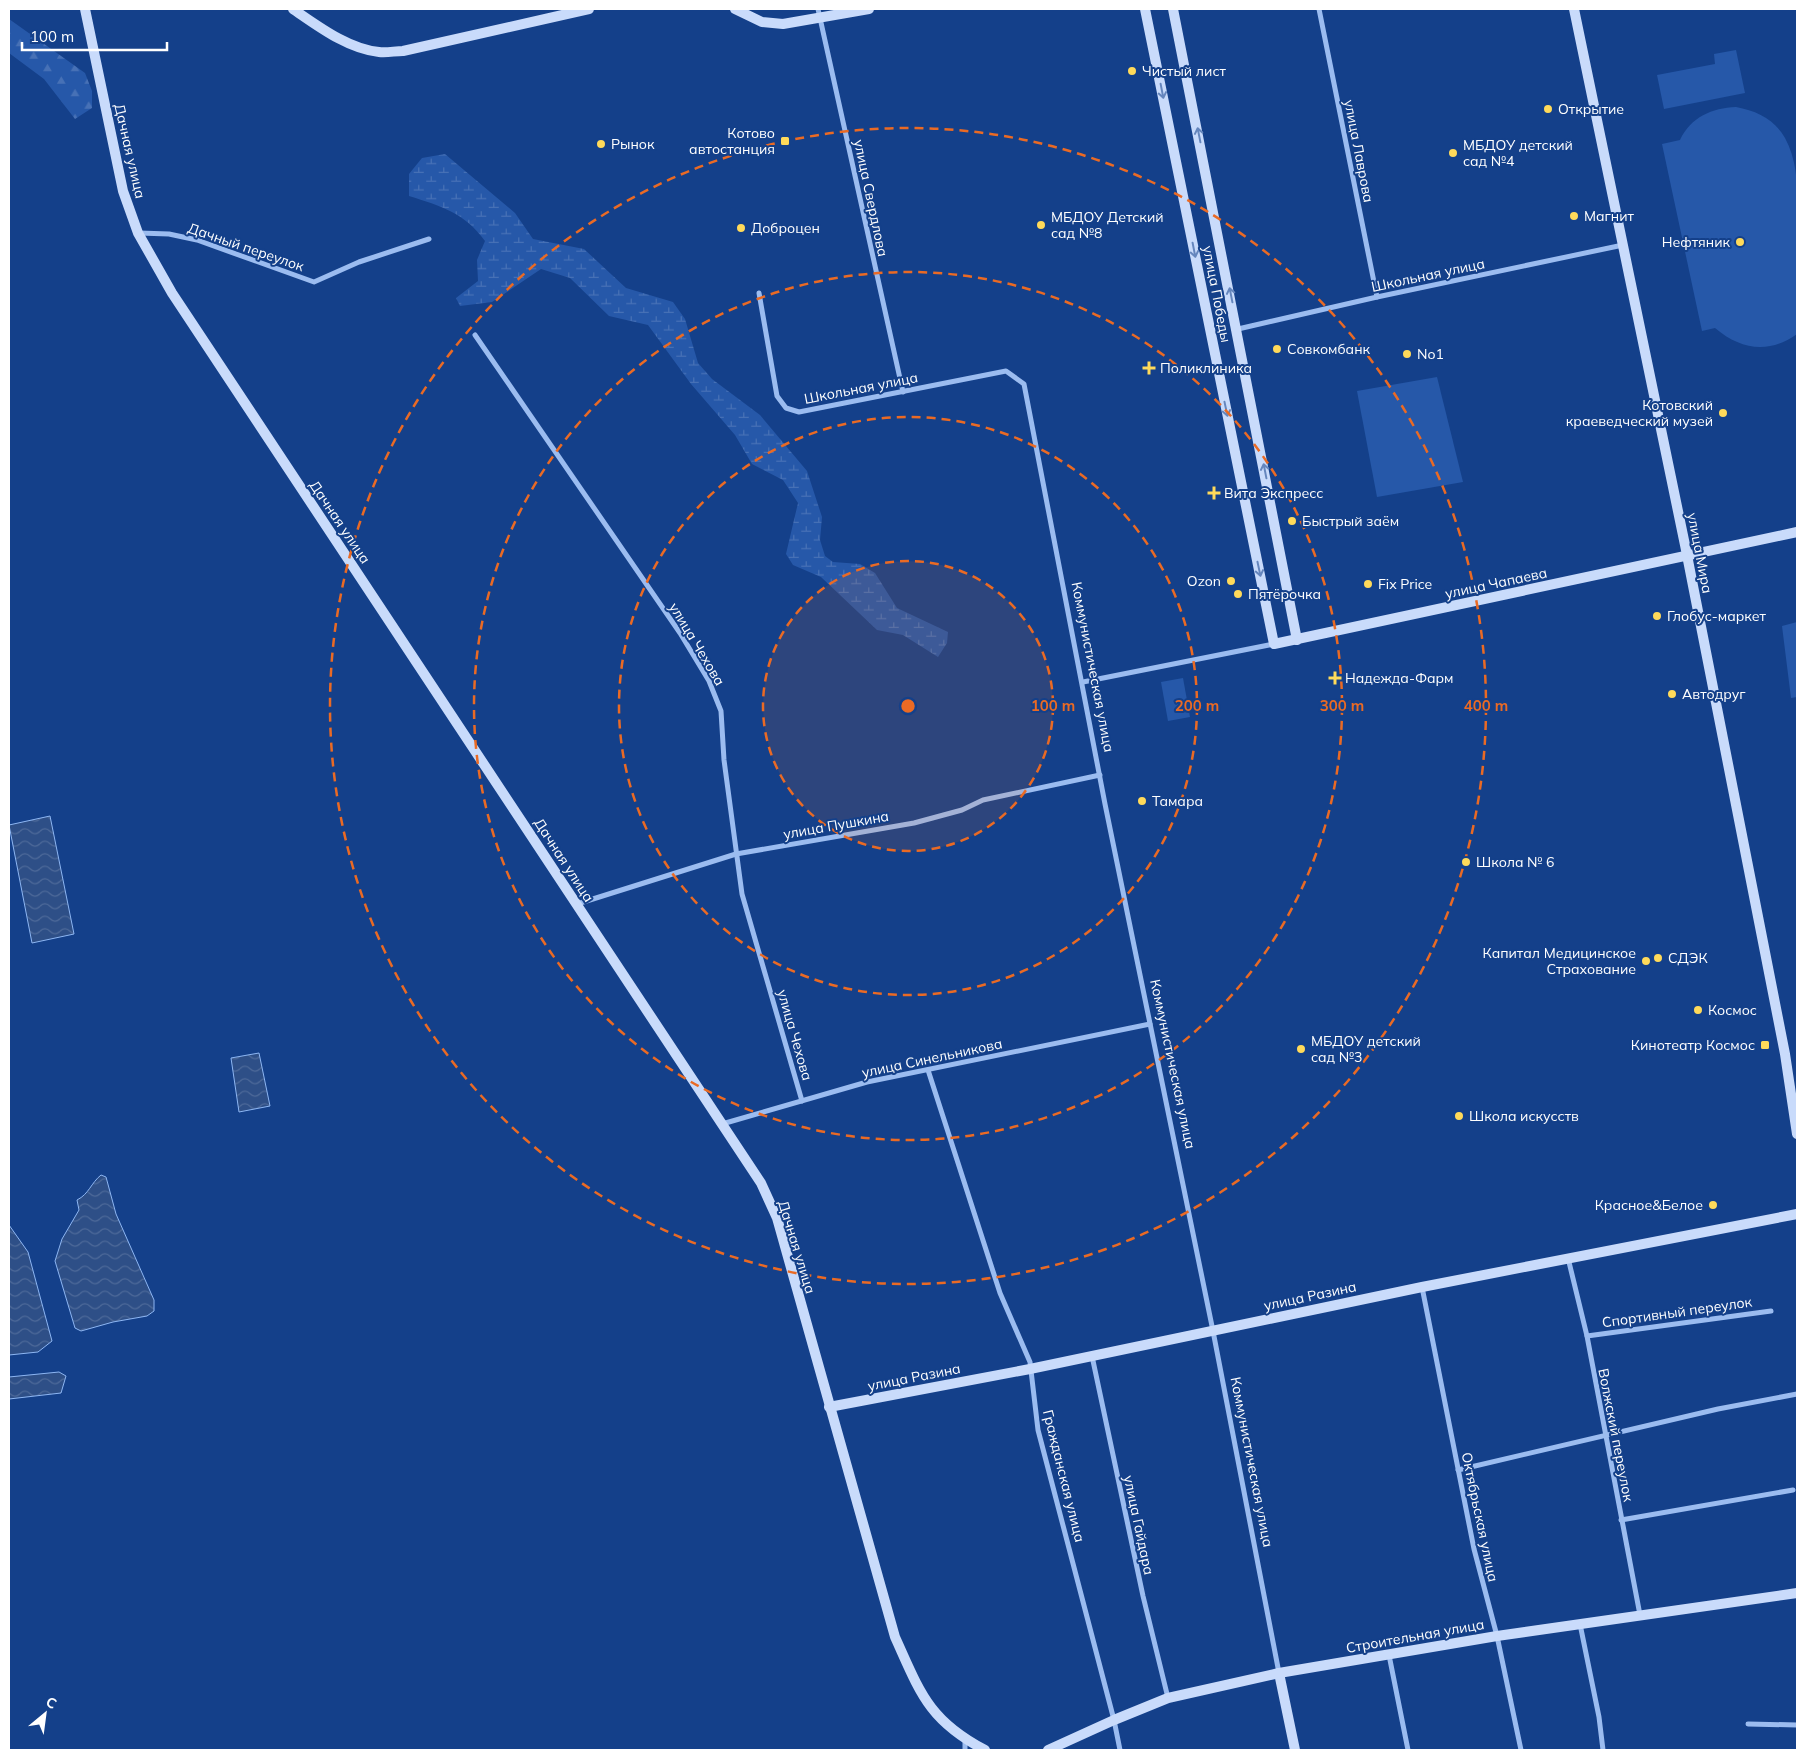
<svg xmlns="http://www.w3.org/2000/svg" width="1806" height="1759" viewBox="0 0 1806 1759" font-family="Mulish,sans-serif">
  <style>
    .forest { fill: url(#forest-firs) }
    .wetland { fill: url(#wetland-marsh) }
    .pitch { fill: #2658a9 }
    .water { fill: url(#water-waves); stroke: #8db6f3 }
    .lines { fill: none; stroke-linecap: round; stroke-linejoin: round }
    .street { stroke: #9bbcf0; stroke-width: 5 }
    .secondary { stroke: #c9dbfb; stroke-width: 10 }
    .oneway { stroke: #6586bd }
    .ring { fill: none; stroke: #ea6a24; stroke-width: 2.5; stroke-dasharray: 9 6 }
    .poi-dot { fill: #ffda5a; stroke: #14408a; stroke-width: 2 }
    .labels { text-anchor: middle; stroke-width: 4; stroke-linejoin: round; paint-order: stroke }
    .poi-label { font-size: 14px; fill: #fff; stroke: #14408a; text-anchor: start }
    .street-label { font-size: 14px; fill: #fff; stroke: #14408a }
    .centre { fill: #ea6a24; stroke: #14408a; stroke-width: 2.5 }
    .ring-label { font-size: 15px; text-anchor: middle; font-weight: bold; fill: #ea6a24; stroke: #14408a; stroke-width: 4; stroke-linejoin: round; paint-order: stroke }
  </style>
  <defs>
    <pattern id="forest-firs" width="22" height="20" patternUnits="userSpaceOnUse" patternTransform="scale(1.25)"><rect width="22" height="20" fill="#2658a9"/><path d="M5 1l3.5 6h-7zM16 11l3.5 6h-7z" fill="#4771b6"/></pattern>
    <pattern id="wetland-marsh" width="20" height="14" patternUnits="userSpaceOnUse" patternTransform="scale(1.25)"><rect width="20" height="14" fill="#2658a9"/><path d="M1 5h8M5 5V1M11 12h8M15 12V8" fill="none" stroke="#4771b6"/></pattern>
    <pattern id="water-waves" width="16" height="10" patternUnits="userSpaceOnUse" patternTransform="scale(1.25)"><rect width="16" height="10" fill="#2e4f87"/><path d="M0 5q4-4 8 0t8 0" fill="none" stroke="#4d6999"/></pattern>
  </defs>
  <rect width="100%" height="100%" fill="#14408a"/>
  <path class="forest" d="M9,19l76,54 7,18v17l-17,11 -31,-40 -35,-26z"/>
  <path class="wetland" d="M445,154l70,59 18,26 51,10 42,39 47,14 12,17 13,44 14,16 48,36 47,56 15,46 -2,23 5,16 8,6 27,2 15,9 22,35 51,24 -1,11 -9,14 -35,-22 -26,-5 -56,-53 -28,-12 -7,-11 12,-51 -15,-23 -31,-16 -17,-29 -44,-51 -43,-59 -39,-9 -39,-38 -29,-9 -49,33 -32,4 -4,-8 22,-17 -1,-21 8,-19c-20,-28 -44,-35 -76,-45v-22l13,-16z"/>
  <g class="pitch">
    <path d="M1736,50l9,43 -81,16 -7,-34 58,-11 -1,-10z"/>
    <path d="M1736,107c21,4 38,12 49,31 17,31 12,72 12,105 0,30 0,61 0,91 -28,20 -56,16 -82,-6l-13,3 -40,-187 18,-4c11,-23 32,-32 56,-33z"/>
    <path d="M1437,377l26,105 -86,15 -20,-106z"/>
    <path d="M1797,622v75l-6,1 -9,-72z"/>
    <path d="M1183,678l7,39 -22,4 -7,-39z"/>
  </g>
  <g class="water">
    <path d="M50,816l24,118 -42,9 -23,-118z"/>
    <path d="M259,1053l11,53 -31,6 -8,-54z"/>
    <path d="M101,1175l5,2 10,37 38,86v11l-7,5 -34,6 -32,9 -6,-3 -20,-67 7,-22 17,-29 -2,-10c12,-6 14,-17 24,-25z"/>
    <path d="M9,1225l19,27 24,89 -14,11 -29,3z"/>
    <path d="M59,1372l7,4 -5,17 -52,6v-22z"/>
  </g>
  <g class="lines">
    <g class="street">
      <path d="M818,9l85,383"/>
      <path d="M1319,9l58,288"/>
      <path d="M139,233l30,1 28,6 117,42 45,-20 70,-23"/>
      <path d="M759,293l18,103 9,12 13,4 207,-41 18,13 81,420 108,527 66,342"/>
      <path d="M1238,329l139,-32 246,-52"/>
      <path d="M475,335l205,298 29,48 12,30 3,49 18,134 60,207"/>
      <path d="M1083,682l191,-38"/>
      <path d="M577,904l159,-50 178,-31 48,-13 21,-10 117,-25"/>
      <path d="M928,1070l72,223 30,69 8,68 76,290 6,30"/>
      <path d="M722,1124l145,-42 283,-58"/>
      <path d="M1568,1258l19,78 53,279"/>
      <path d="M1422,1287l52,262 23,87 24,114"/>
      <path d="M1587,1336l184,-25"/>
      <path d="M1092,1356l51,240 25,102"/>
      <path d="M1458,1470l260,-61 79,-15"/>
      <path d="M1621,1520l172,-30"/>
      <path d="M1580,1624l19,93 4,33"/>
      <path d="M1389,1655l19,95"/>
      <path d="M1748,1724l49,1"/>
      <path d="M965,1750v-10"/>
    </g>
    <g class="secondary">
      <path d="M85,9l38,182 15,42 34,60 589,890 16,35 118,419c25,55 33,83 90,113"/>
      <path d="M293,9c25,17 55,40 86,43 8,1 16,-1 24,-1l186,-42"/>
      <path d="M735,9l27,13 21,2 86,-15"/>
      <path d="M1145,9l129,635 523,-112"/>
      <path d="M1173,9l124,631"/>
      <path d="M1574,9l111,536 100,509 12,80"/>
      <path d="M829,1407l201,-38 392,-82 375,-73"/>
      <path d="M1279,1673l16,77"/>
      <path d="M1048,1750l66,-30 54,-22 111,-25 218,-37 300,-43"/>
    </g>
  </g>
  <defs><path id="oneway-shaft" d="M-6 0H5M1.5-3L5.5 0L1.5 3" fill="none" stroke-width="1.6" stroke-linecap="round" stroke-linejoin="round" transform="scale(1.25)"/></defs>
  <g class="oneway">
    <use href="#oneway-shaft" transform="translate(1162 91) rotate(79)"/>
    <use href="#oneway-shaft" transform="translate(1199 135) rotate(-101)"/>
    <use href="#oneway-shaft" transform="translate(1194 250) rotate(79)"/>
    <use href="#oneway-shaft" transform="translate(1231 295) rotate(-101)"/>
    <use href="#oneway-shaft" transform="translate(1226 409) rotate(78)"/>
    <use href="#oneway-shaft" transform="translate(1265 471) rotate(-101)"/>
    <use href="#oneway-shaft" transform="translate(1259 569) rotate(78)"/>
  </g>
  <circle cx="908" cy="706" r="145" fill="#ea6a24" fill-opacity=".12"/>
  <g class="ring">
    <circle cx="908" cy="706" r="145"/>
    <circle cx="908" cy="706" r="289"/>
    <circle cx="908" cy="706" r="434"/>
    <circle cx="908" cy="706" r="578"/>
  </g>
  <g class="poi-dot">
    <circle cx="1132" cy="71" r="5"/>
    <circle cx="1548" cy="109" r="5"/>
    <rect x="780" y="136" width="10" height="10" rx="2.5"/>
    <circle cx="601" cy="144" r="5"/>
    <circle cx="1453" cy="153" r="5"/>
    <circle cx="1574" cy="216" r="5"/>
    <circle cx="1041" cy="225" r="5"/>
    <circle cx="741" cy="228" r="5"/>
    <circle cx="1740" cy="242" r="5"/>
    <circle cx="1277" cy="349" r="5"/>
    <circle cx="1407" cy="354" r="5"/>
    <path d="M1146.5 360.5h5v5h5v5h-5v5h-5v-5h-5v-5h5z"/>
    <circle cx="1723" cy="413" r="5"/>
    <path d="M1211.5 485.5h5v5h5v5h-5v5h-5v-5h-5v-5h5z"/>
    <circle cx="1292" cy="521" r="5"/>
    <circle cx="1231" cy="581" r="5"/>
    <circle cx="1368" cy="584" r="5"/>
    <circle cx="1238" cy="594" r="5"/>
    <circle cx="1657" cy="616" r="5"/>
    <path d="M1332.5 670.5h5v5h5v5h-5v5h-5v-5h-5v-5h5z"/>
    <circle cx="1672" cy="694" r="5"/>
    <circle cx="1142" cy="801" r="5"/>
    <circle cx="1466" cy="862" r="5"/>
    <circle cx="1658" cy="958" r="5"/>
    <circle cx="1646" cy="961" r="5"/>
    <circle cx="1698" cy="1010" r="5"/>
    <rect x="1760" y="1040" width="10" height="10" rx="2.5"/>
    <circle cx="1301" cy="1049" r="5"/>
    <circle cx="1459" cy="1116" r="5"/>
    <circle cx="1713" cy="1205" r="5"/>
  </g>
  <g class="labels">
    <g class="poi-label">
      <text x="1142" y="76">Чистый лист</text>
      <text x="1558" y="114">Открытие</text>
      <text x="775" y="138" text-anchor="end">Котово<tspan x="775" dy="16">автостанция</tspan></text>
      <text x="611" y="149">Рынок</text>
      <text x="1463" y="150">МБДОУ детский<tspan x="1463" dy="16">сад №4</tspan></text>
      <text x="1584" y="221">Магнит</text>
      <text x="1051" y="222">МБДОУ Детский<tspan x="1051" dy="16">сад №8</tspan></text>
      <text x="751" y="233">Доброцен</text>
      <text x="1730" y="247" text-anchor="end">Нефтяник</text>
      <text x="1287" y="354">Совкомбанк</text>
      <text x="1417" y="359">No1</text>
      <text x="1160" y="373">Поликлиника</text>
      <text x="1713" y="410" text-anchor="end">Котовский<tspan x="1713" dy="16">краеведческий музей</tspan></text>
      <text x="1224" y="498">Вита Экспресс</text>
      <text x="1302" y="526">Быстрый заём</text>
      <text x="1221" y="586" text-anchor="end">Ozon</text>
      <text x="1378" y="589">Fix Price</text>
      <text x="1248" y="599">Пятёрочка</text>
      <text x="1667" y="621">Глобус-маркет</text>
      <text x="1345" y="683">Надежда-Фарм</text>
      <text x="1682" y="699">Автодруг</text>
      <text x="1152" y="806">Тамара</text>
      <text x="1476" y="867">Школа № 6</text>
      <text x="1636" y="958" text-anchor="end">Капитал Медицинское<tspan x="1636" dy="16">Страхование</tspan></text>
      <text x="1668" y="963">СДЭК</text>
      <text x="1708" y="1015">Космос</text>
      <text x="1311" y="1046">МБДОУ детский<tspan x="1311" dy="16">сад №3</tspan></text>
      <text x="1755" y="1050" text-anchor="end">Кинотеатр Космос</text>
      <text x="1469" y="1121">Школа искусств</text>
      <text x="1703" y="1210" text-anchor="end">Красное&amp;Белое</text>
    </g>
    <g class="street-label">
      <text transform="translate(130 151) rotate(77)" y="5">Дачная улица</text>
      <text transform="translate(1359 151) rotate(79)" y="5">улица Лаврова</text>
      <text transform="translate(871 198) rotate(78)" y="5">улица Свердлова</text>
      <text transform="translate(246 247) rotate(19)" y="5">Дачный переулок</text>
      <text transform="translate(1428 275) rotate(-12)" y="5">Школьная улица</text>
      <text transform="translate(1217 294) rotate(79)" y="5">улица Победы</text>
      <text transform="translate(861 388) rotate(-11)" y="5">Школьная улица</text>
      <text transform="translate(340 522) rotate(56)" y="5">Дачная улица</text>
      <text transform="translate(1700 553) rotate(79)" y="5">улица Мира</text>
      <text transform="translate(1496 583) rotate(-12)" y="5">улица Чапаева</text>
      <text transform="translate(697 644) rotate(59)" y="5">улица Чехова</text>
      <text transform="translate(1093 667) rotate(79)" y="5">Коммунистическая улица</text>
      <text transform="translate(836 825) rotate(-10)" y="5">улица Пушкина</text>
      <text transform="translate(564 860) rotate(57)" y="5">Дачная улица</text>
      <text transform="translate(795 1035) rotate(74)" y="5">улица Чехова</text>
      <text transform="translate(932 1058) rotate(-12)" y="5">улица Синельникова</text>
      <text transform="translate(1173 1064) rotate(78)" y="5">Коммунистическая улица</text>
      <text transform="translate(797 1247) rotate(73)" y="5">Дачная улица</text>
      <text transform="translate(1310 1296) rotate(-12)" y="5">улица Разина</text>
      <text transform="translate(1677 1312) rotate(-8)" y="5">Спортивный переулок</text>
      <text transform="translate(914 1377) rotate(-11)" y="5">улица Разина</text>
      <text transform="translate(1616 1435) rotate(79)" y="5">Волжский переулок</text>
      <text transform="translate(1252 1462) rotate(79)" y="5">Коммунистическая улица</text>
      <text transform="translate(1064 1476) rotate(76)" y="5">Гражданская улица</text>
      <text transform="translate(1480 1517) rotate(78)" y="5">Октябрьская улица</text>
      <text transform="translate(1139 1525) rotate(78)" y="5">улица Гайдара</text>
      <text transform="translate(1415 1636) rotate(-10)" y="5">Строительная улица</text>
    </g>
  </g>
  <circle cx="908" cy="706" r="8" class="centre"/>
  <g class="ring-label">
    <text x="1053" y="711">100 m</text>
    <text x="1197" y="711">200 m</text>
    <text x="1342" y="711">300 m</text>
    <text x="1486" y="711">400 m</text>
  </g>
  <rect width="1806" height="1759" fill="none" stroke="#ffffff" stroke-width="20"/>
  <g transform="translate(45 1714) rotate(29)" stroke="#14408a" stroke-width="4" paint-order="stroke">
  <path d="M0-4L9 19L0 12L-9 19Z" fill="#ffffff"/>
  <text y="-8" font-size="14" font-weight="bold" text-anchor="middle" fill="#ffffff">С</text>
  </g>
  <path d="M22 42v8h145v-8" fill="none" stroke="#ffffff" stroke-width="2.5"/>
  <text x="30" y="42" font-size="15" fill="#ffffff" stroke="#14408a" stroke-width="4" paint-order="stroke">100 m</text>
</svg>
